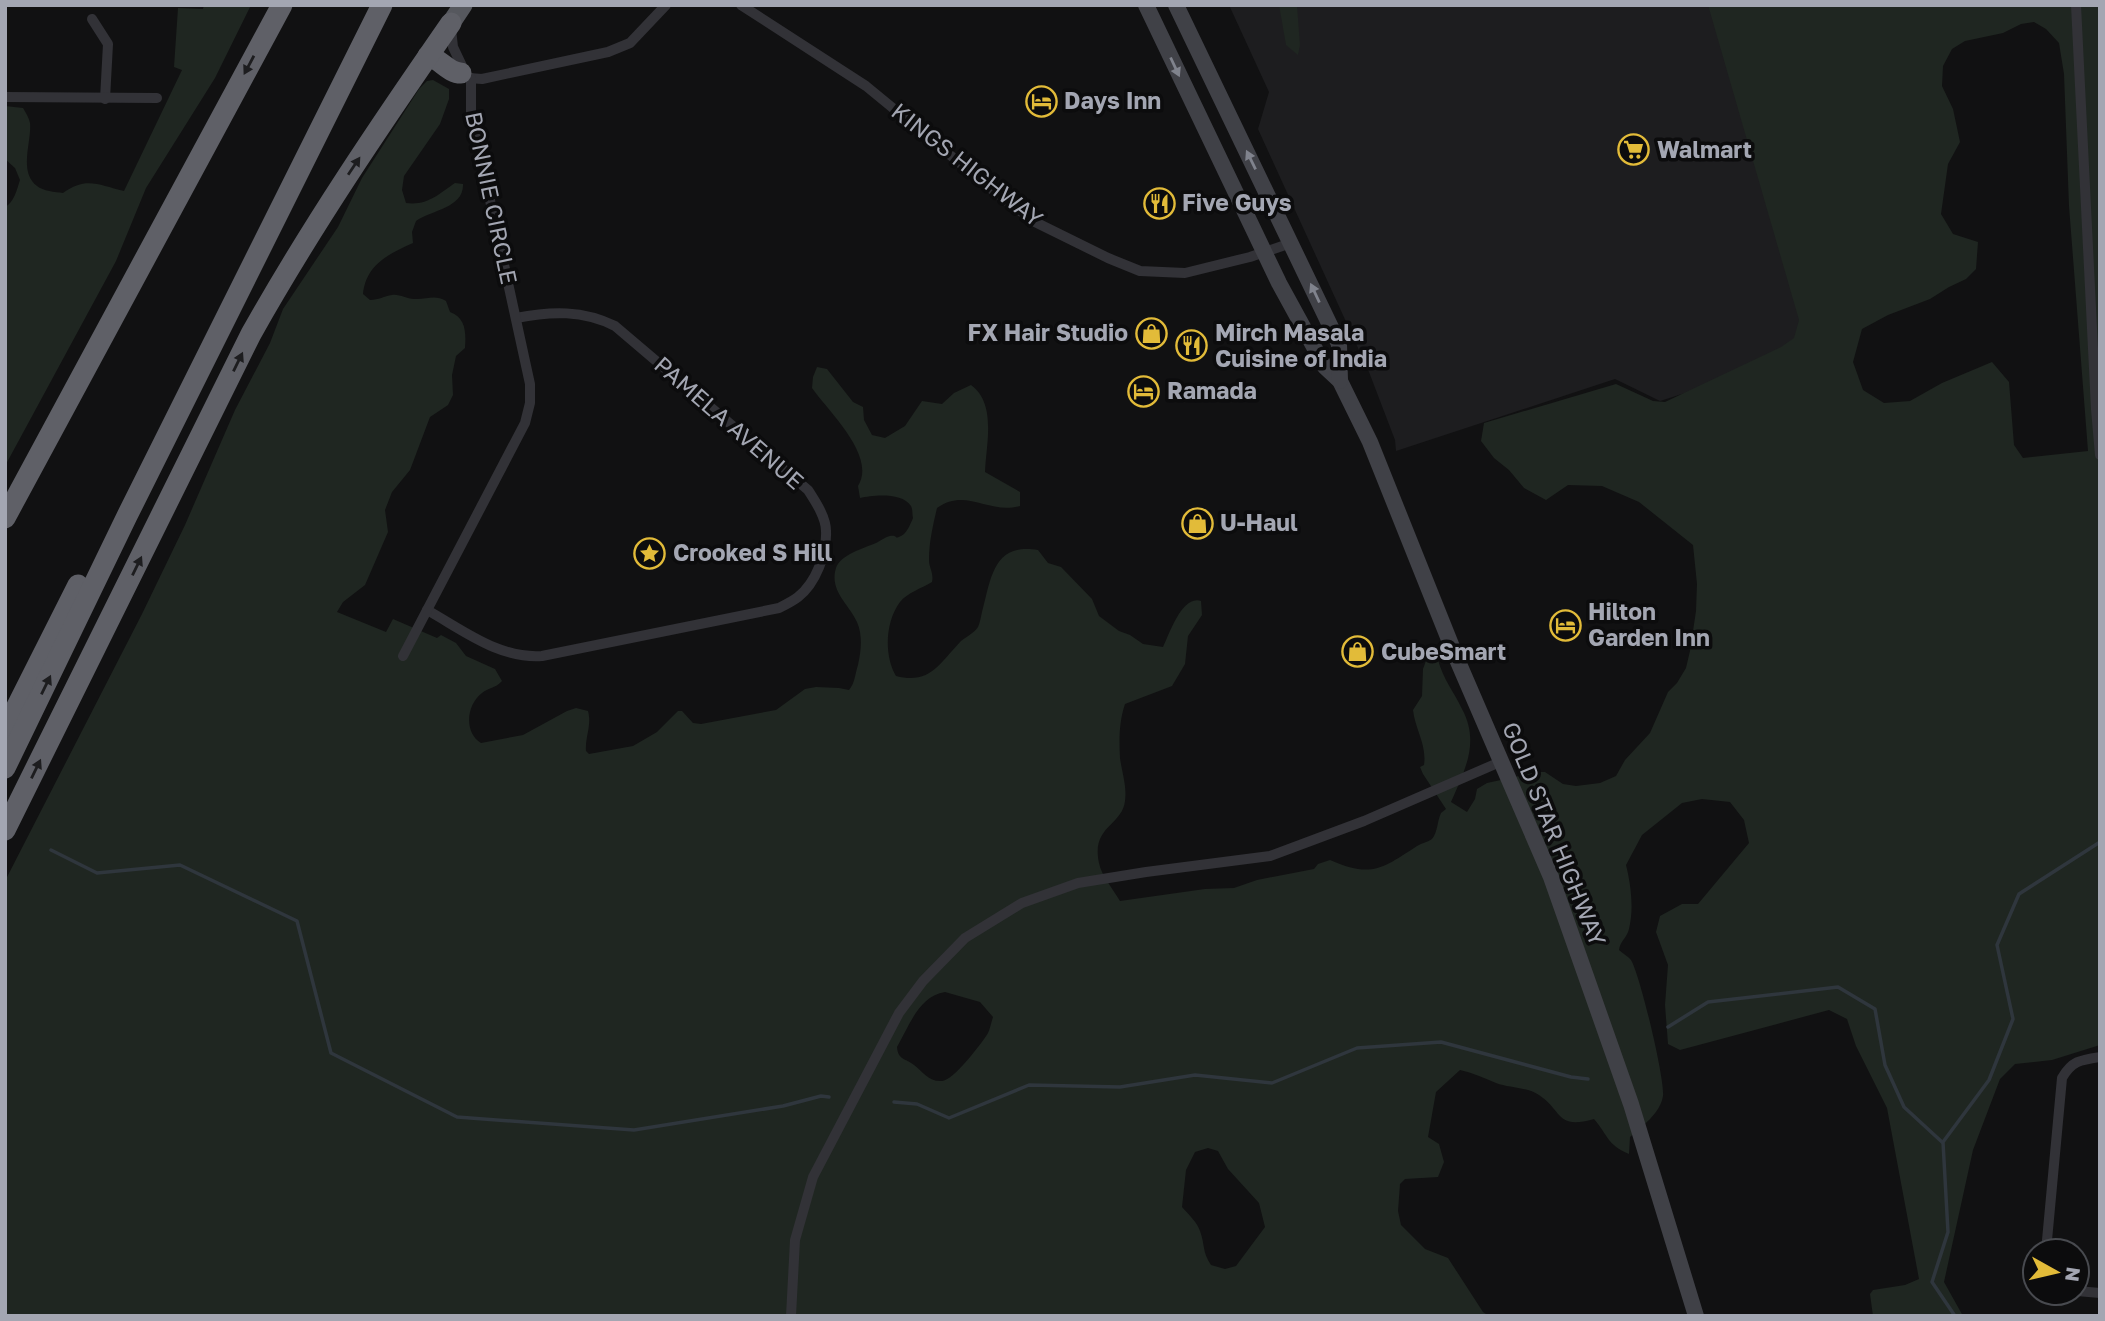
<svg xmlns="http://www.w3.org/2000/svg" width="2105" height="1321" viewBox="0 0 2105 1321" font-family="'Golos Text',sans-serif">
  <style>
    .built { fill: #1d1d1f }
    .green { fill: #1f2621; fill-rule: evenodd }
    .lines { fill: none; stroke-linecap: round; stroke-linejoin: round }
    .stream { stroke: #2f363d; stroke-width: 3.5 }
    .minor { stroke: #323237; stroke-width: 10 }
    .secondary { stroke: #404147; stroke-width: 16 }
    .trunk { stroke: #56585e; stroke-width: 19 }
    .motorway { stroke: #5f6067; stroke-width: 21 }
    .oneway { fill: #1d1d1f }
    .oneway2 { fill: #80838d }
    .labels { text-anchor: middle; stroke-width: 7; stroke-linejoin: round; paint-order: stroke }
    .poi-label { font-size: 23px; font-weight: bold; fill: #a3a6b2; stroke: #0c0c0d; text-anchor: start }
    .street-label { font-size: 23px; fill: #a3a6b2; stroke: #0c0c0d }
  </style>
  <rect width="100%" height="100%" fill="#111112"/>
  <path class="built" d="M1229,5h497l91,346 -157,50 -45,-22 -219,72 -1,-11 -26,-68 -111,-243 11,-37z"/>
  <g class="green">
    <path d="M204,5h47l-36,73 -69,110 -30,73 -111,205v-259c9,-4 12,-18 15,-27l-5,-12 -10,-9v-53l18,2c3,5 6,10 7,15 2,18 -12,49 7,63 6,5 18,6 26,7 23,-17 36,-8 61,-2l58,-121 -8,-3 4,-59 25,1z"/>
    <path d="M1279,5h18l3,40 -2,10 -12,-10z"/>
    <path d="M1708,5h392v1040l-48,15 -37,4 -15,15 -27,71 -29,132 19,34h-90l-3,-22 3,-4 32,-5 14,-6 -32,-171 -31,-62 -9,-27 -18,-9 -149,40 -12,-6 -3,-39 3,-40 -12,-33 4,-16 22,-12h16l51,-61 -5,-23 -14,-18 -28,-3 -20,4 -40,32 -16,30c5,20 8,44 3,64 -2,9 -9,12 -10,21 3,3 9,6 12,10 9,15 34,119 32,136 -3,18 -21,30 -33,41l-1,17c-22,-9 -21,-19 -35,-35 -38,11 -31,-8 -55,-24 -12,-8 -30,-7 -43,-12 -12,-5 -23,-10 -36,-13l-24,22 -8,45 11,7 5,18 -6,15 -33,2 -5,5 -2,27 3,14 24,24 23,9 35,54 6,4h-1484v-435l137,-267 43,-89 50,-115 35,-67 13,-34 55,-82 24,-49 57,-89 8,-8 6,-1 16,9v10l-9,25 -36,52 -2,14 4,13c21,3 33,-9 49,-20l8,1c1,24 -31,26 -47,37l-4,11 1,11c-25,11 -47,22 -50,51l7,6c9,0 14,-4 22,-5 8,-1 14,4 22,4 13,1 20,-5 32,2l4,11c16,6 16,20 15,36l-9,8 -4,19 1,20 -5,10 -18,12 -20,53 -18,22 -7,18 3,22 -23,53 -22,17 -6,10 49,20 7,-13 44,19 4,-3 15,8 10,13 29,13 7,12c-6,7 -14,7 -20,12 -16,12 -18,40 -1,50l42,-8 44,-24 9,-3 12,3c4,14 -3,26 -2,40l3,3 44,-8 24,-14 21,-21h4l11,12 8,1 75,-14 29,-21 11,-2 23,1 10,2c6,-7 6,-16 9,-25 3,-14 5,-29 -1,-43 -8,-18 -28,-31 -21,-54 4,-13 28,-20 40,-25 4,-2 9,-6 14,-7 9,-1 3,4 11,0 6,-3 9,-11 12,-18 -1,-4 0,-8 -2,-12 -9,-14 -38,-11 -51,-8l-2,-12c19,-30 -30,-75 -46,-98l1,-11 4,-10 10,2 26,33 10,5 1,13 8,15 13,3 20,-12 17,-25 20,3 12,-11 17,-8c26,19 15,59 14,87l35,20v14c-31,9 -54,-19 -83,2 -4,17 -8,34 -8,52 0,8 5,13 3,22 -10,6 -25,11 -32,20 -15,20 -16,54 -4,74 34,9 44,-13 65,-35 5,-4 13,-8 17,-14 2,-4 3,-11 4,-15 9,-33 11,-70 56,-62l10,13 13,4 31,32 7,17 20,15 11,4 13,9 20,3c7,-14 19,-52 38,-46l1,14 -14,21 -3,28 -13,22 -47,18c-6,18 -6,35 -5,54 2,15 7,28 5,43 -3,25 -34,25 -26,62 2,12 14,26 21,38l85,-12 29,-1 23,-8 57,-11 4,-5 12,-4c41,18 52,9 87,-14 5,-3 11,-4 15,-7 6,-7 5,-18 9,-26l5,-4 -23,-35 -3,-7 4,-2c3,-20 -9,-36 -11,-55l9,-14 1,-27 4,-11 11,2c6,21 15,30 24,49 18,33 3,61 -11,93l16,10 8,-13 2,-10 10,-6 50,-11h8l18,12 13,2 24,-3 16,-7 9,-16 25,-27 18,-41 9,-9 9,-15 4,-17 6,-40 1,-27 -4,-39 -54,-43 -37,-16 -34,-1 -22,15 -22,-12 -15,-18 -15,-12 -13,-17 3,-18 132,-39 37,17 12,1 116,-55 13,-9 5,-18zM2034,22l12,7 13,14 5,31 5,132 19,245 -65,7 -9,-13 -5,-63 -17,-20 -50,21 -32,18 -26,2 -21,-13 -10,-28 9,-33 26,-14 42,-16 19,-12 17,-8 10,-10 2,-27 -25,-8 -12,-20 7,-50 12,-22 -7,-33 -11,-23 1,-20 9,-17 13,-8 38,-8 18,-9zM945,992l35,10 13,15c-2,6 -3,12 -5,16 -6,10 -35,48 -46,48 -13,1 -19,-9 -28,-16 -9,-7 -16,-5 -17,-18 12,-21 22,-51 48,-55zM1208,1148l10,3 10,18 31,34 6,24 -29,39 -11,3 -14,-4c-9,-13 -6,-21 -11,-34 -3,-9 -11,-16 -18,-24l4,-37 9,-18z"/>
  </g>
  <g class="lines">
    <g class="stream">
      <path d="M51,850l46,23 83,-8 117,56 34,132 126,64 177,13 149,-24 38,-10 8,1"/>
      <path d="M1668,1027l40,-25 130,-15 37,22 10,56 19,42 38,35"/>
      <path d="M894,1102l23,2 32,14 80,-33 91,2 75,-12 77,8 85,-35 84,-6 130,35 17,2"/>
      <path d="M1955,1316l-23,-34 16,-50 -5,-90 46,-62 24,-61 -16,-74 22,-51 81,-52"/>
    </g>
    <g class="minor">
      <path d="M741,5l125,81 129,106 40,30 73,36 32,13 45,2 65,-16 41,-14"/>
      <path d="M2076,5l20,404 4,46"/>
      <path d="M92,19l16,25 -3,55"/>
      <path d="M451,29l2,18 9,19 -1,7 8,5 13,1 126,-27 22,-9 36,-38"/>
      <path d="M5,97l152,1"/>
      <path d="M427,610c36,20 72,49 115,46l237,-48c6,-3 14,-7 19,-11 18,-14 29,-44 28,-66 0,-14 -11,-30 -18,-41l-193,-164c-32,-16 -64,-15 -99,-8"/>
      <path d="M403,656l122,-233 5,-20v-19l-59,-271v-35"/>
      <path d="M2046,1251l16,-173c10,-17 18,-18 38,-21"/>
      <path d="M2077,1291l23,2"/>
      <path d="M791,1316l4,-76 18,-63 86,-164 24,-32 42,-43 57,-35 56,-20 68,-11 124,-16 94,-35 136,-59"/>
    </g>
    <g class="secondary">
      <path d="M1146,5l133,278 46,84 15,14 30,61 86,215 95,220 80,227 65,212"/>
      <path d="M1176,5l163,339 1,37"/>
    </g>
    <path class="trunk" d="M451,23l12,-18"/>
    <g class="motorway">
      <path d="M428,56c13,3 20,17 33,17"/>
      <path d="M5,518l277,-513"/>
      <path d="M5,730l73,-145"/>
      <path d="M5,768l122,-252 255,-511"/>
      <path d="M5,830l246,-496c60,-107 130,-210 200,-311"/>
    </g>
  </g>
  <defs><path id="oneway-solid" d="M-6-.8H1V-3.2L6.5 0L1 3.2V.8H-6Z" transform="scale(1.75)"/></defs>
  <g class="oneway">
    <use href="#oneway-solid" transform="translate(249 65) rotate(118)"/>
    <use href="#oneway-solid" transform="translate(354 166) rotate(-56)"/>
    <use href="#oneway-solid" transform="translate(238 362) rotate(-64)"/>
    <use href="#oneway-solid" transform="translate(137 566) rotate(-64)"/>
    <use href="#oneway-solid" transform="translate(46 685) rotate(-64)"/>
    <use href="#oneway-solid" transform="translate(36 769) rotate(-64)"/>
  </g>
  <g class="oneway2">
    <use href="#oneway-solid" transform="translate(1175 67) rotate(65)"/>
    <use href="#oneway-solid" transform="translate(1251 160) rotate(-116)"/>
    <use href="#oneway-solid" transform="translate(1315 293) rotate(-115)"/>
  </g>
  <defs>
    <symbol id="hotel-ring" viewBox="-11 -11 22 22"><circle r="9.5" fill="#0c0c0d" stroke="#e2bb39" stroke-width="1.5"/><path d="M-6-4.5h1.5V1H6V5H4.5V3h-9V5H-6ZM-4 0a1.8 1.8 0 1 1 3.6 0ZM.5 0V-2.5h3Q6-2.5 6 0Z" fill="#e2bb39"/></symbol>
    <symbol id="supermarket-ring" viewBox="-11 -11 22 22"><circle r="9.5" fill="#0c0c0d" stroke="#e2bb39" stroke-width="1.5"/><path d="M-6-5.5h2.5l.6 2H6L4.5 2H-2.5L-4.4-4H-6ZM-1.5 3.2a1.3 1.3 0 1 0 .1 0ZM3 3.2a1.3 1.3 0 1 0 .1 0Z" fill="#e2bb39"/></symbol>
    <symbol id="restaurant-ring" viewBox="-11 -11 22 22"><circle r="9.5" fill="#0c0c0d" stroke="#e2bb39" stroke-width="1.5"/><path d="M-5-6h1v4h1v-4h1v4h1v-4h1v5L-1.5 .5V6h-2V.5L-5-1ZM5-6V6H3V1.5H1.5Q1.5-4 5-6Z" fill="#e2bb39"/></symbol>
    <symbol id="shop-ring" viewBox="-11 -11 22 22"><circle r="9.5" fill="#0c0c0d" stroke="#e2bb39" stroke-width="1.5"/><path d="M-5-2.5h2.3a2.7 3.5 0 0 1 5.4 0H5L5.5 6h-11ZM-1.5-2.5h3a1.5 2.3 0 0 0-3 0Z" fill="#e2bb39"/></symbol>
    <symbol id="sight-ring" viewBox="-11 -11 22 22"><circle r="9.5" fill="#0c0c0d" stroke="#e2bb39" stroke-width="1.5"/><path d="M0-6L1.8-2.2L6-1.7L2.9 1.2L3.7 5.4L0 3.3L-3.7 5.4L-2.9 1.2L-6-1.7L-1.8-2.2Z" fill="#e2bb39"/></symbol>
  </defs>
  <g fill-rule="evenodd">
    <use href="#hotel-ring" x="1024" y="84" width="35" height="35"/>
    <use href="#supermarket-ring" x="1616" y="132" width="35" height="35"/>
    <use href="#restaurant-ring" x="1142" y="186" width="35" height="35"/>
    <use href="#shop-ring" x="1134" y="316" width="35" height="35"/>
    <use href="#restaurant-ring" x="1174" y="328" width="35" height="35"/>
    <use href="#hotel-ring" x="1126" y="374" width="35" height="35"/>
    <use href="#shop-ring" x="1180" y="506" width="35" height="35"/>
    <use href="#sight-ring" x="632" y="536" width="35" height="35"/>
    <use href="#hotel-ring" x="1548" y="608" width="35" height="35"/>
    <use href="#shop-ring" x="1340" y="634" width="35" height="35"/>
  </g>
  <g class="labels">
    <g class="poi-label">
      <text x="1064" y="109">Days Inn</text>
      <text x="1657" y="158">Walmart</text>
      <text x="1182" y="211">Five Guys</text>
      <text x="1128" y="341" text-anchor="end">FX Hair Studio</text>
      <text x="1215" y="341">Mirch Masala<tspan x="1215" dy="26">Cuisine of India</tspan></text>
      <text x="1167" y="399">Ramada</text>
      <text x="1220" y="531">U-Haul</text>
      <text x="673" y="561">Crooked S Hill</text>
      <text x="1588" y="620">Hilton<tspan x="1588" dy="26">Garden Inn</tspan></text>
      <text x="1381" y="660">CubeSmart</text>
    </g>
    <g class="street-label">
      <text transform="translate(967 165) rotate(38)" y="8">KINGS HIGHWAY</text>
      <text transform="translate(491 198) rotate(78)" y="8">BONNIE CIRCLE</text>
      <text transform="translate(729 423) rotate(41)" y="8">PAMELA AVENUE</text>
      <text transform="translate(1554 834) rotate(68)" y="8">GOLD STAR HIGHWAY</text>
    </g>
  </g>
  <rect width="2105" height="1321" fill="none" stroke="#a3a6b2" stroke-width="14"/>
  <g transform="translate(2056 1272) rotate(98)"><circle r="33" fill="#0c0c0d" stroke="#484a4f" stroke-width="2"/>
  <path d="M0-5L12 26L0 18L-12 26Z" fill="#e2bb39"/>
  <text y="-10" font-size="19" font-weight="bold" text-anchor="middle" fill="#a3a6b2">N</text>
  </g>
</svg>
